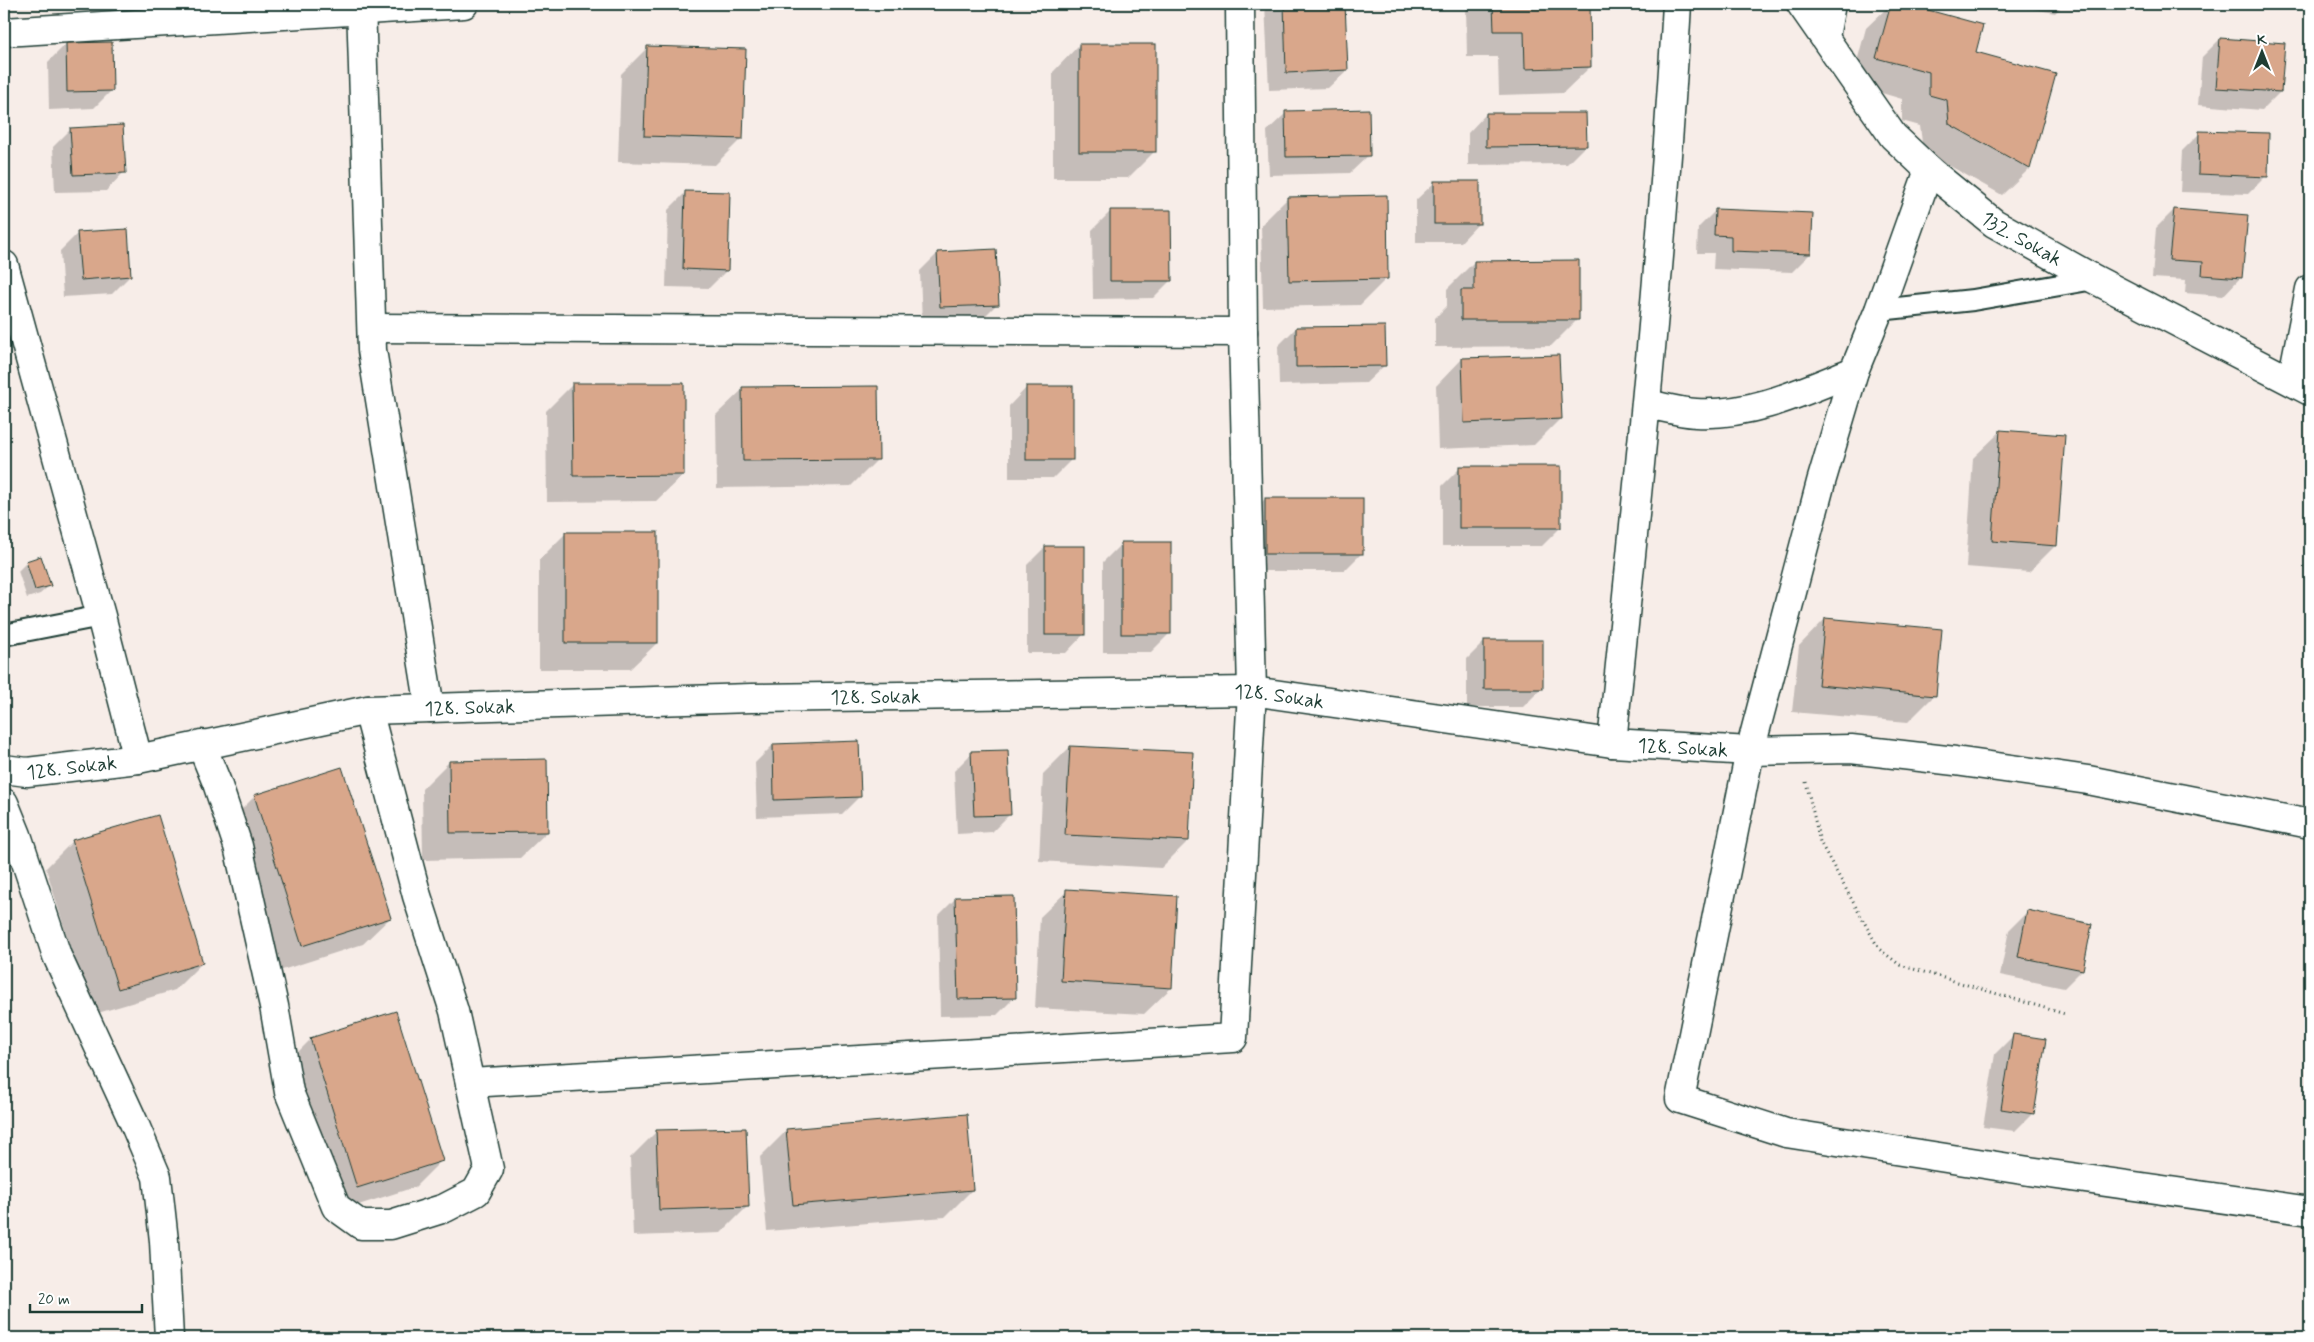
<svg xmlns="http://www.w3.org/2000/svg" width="2314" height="1342" viewBox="0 0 2314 1342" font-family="Mynerve,sans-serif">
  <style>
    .shadow { fill: #0003 }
    .building { fill: #d9a78b; stroke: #1f3d34 }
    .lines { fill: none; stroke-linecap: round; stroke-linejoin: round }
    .service-casing { stroke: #1f3d34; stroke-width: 24 }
    .minor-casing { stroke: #1f3d34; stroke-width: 31 }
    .path { stroke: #1f3d34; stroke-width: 3; stroke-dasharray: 1 4; stroke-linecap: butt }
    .service { stroke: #fff; stroke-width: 20 }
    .minor { stroke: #fff; stroke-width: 28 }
    .labels { text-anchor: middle; stroke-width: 4; stroke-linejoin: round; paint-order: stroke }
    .street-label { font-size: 20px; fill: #1f3d34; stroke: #fff }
  </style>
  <rect width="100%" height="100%" fill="#f7ede8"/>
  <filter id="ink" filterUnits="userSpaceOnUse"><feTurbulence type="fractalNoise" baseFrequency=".02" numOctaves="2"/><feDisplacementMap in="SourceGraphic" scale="10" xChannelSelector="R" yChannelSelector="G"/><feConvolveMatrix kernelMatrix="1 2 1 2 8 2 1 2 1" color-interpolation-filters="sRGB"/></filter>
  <g filter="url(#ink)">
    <g class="shadow">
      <path d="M1265,4h79l3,66 -19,18 -59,2z"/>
      <path d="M1466,4h123l1,63 -27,26 -64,2 -1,-38h-31z"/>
      <path d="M1891,4h10l81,22 -8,27 81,22 -26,94 -27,26 -79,-44 -3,-25 -18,-5v-22l-51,-15 15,-56z"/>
      <path d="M2005,4h59l-9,9z"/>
      <path d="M2220,39l60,53 -18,18 -64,-5 4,-48z"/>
      <path d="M66,44l46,46 -18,18 -45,2 -1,-48z"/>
      <path d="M1079,45l76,106 -27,27h-75v-106z"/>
      <path d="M648,47l94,91 -27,27 -97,-3 3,-88z"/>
      <path d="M1286,113l83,42 -19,18 -81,2 -2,-44z"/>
      <path d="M1486,114l99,32 -18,18 -99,1v-32z"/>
      <path d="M71,129l53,43 -18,19 -51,1 -2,-45z"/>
      <path d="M2200,133l66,43 -18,18 -68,-2 2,-41z"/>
      <path d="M1435,182l44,41 -18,19h-45v-42z"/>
      <path d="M686,192l41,78 -18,18 -43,-1 2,-77z"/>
      <path d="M1288,198l99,80 -27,27 -97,2 -2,-82z"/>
      <path d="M1716,210l94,44 -18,18 -79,-3 1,-16h-17l1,-25z"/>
      <path d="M2174,210l67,67 -18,19 -38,-3 1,-13 -34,-2 4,-50z"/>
      <path d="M1110,212l61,68 -18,18 -60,1 -1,-69z"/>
      <path d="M78,233l52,43 -18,18 -49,3 -3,-46z"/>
      <path d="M938,253l59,51 -18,18 -57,3 -2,-54z"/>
      <path d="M1474,262l104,57 -27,27 -116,1v-29l12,-12v-17z"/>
      <path d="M1296,328l89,37 -19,18 -87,2 -1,-39z"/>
      <path d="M1462,359l98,60 -26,26 -96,4 -2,-63z"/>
      <path d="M573,384l110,91 -27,26 -109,1 -1,-91z"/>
      <path d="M1027,387l44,73 -18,18h-44v-72z"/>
      <path d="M743,389l134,71 -26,26 -134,2 -1,-73z"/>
      <path d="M2000,432l55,114 -26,26 -63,-5 7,-109z"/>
      <path d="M1460,468l100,60 -18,18h-100v-60z"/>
      <path d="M1265,499l97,54 -18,18h-97v-54z"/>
      <path d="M565,534l92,109 -27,26h-91v-109z"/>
      <path d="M1121,544l48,90 -18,18h-48v-90z"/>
      <path d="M1045,547l39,87 -18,19h-39v-88z"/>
      <path d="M27,562l22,24 -9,8 -13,4 -9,-27z"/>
      <path d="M1825,619l110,76 -27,27 -116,-10 7,-66z"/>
      <path d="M1485,641l56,48 -18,18h-56v-48z"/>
      <path d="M773,745l87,51 -18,18 -85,3 -2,-54z"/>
      <path d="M1070,747l118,94 -27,27 -122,-7 4,-87z"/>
      <path d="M972,753l38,61 -18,18 -35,2 -3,-63z"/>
      <path d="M449,762l98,70 -27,26 -97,2 -1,-71z"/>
      <path d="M255,796l135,122 -27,26 -87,28 -48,-149z"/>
      <path d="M73,841l129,122 -27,27 -84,25 -45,-147z"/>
      <path d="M1067,891l104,97 -27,26 -109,-6 5,-91z"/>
      <path d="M956,898l59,99 -18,18 -57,1 -2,-100z"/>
      <path d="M2027,912l55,58 -18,18 -64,-13 9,-45z"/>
      <path d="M2013,1036l20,77 -18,18 -32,-4 12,-73z"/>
      <path d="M311,1039l130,122 -26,26 -85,27 -46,-148z"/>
      <path d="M787,1130l185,60 -27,27 -178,14 -7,-74z"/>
      <path d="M657,1131l90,76 -26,26 -88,3 -3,-78z"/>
    </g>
    <g class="building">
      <path d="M1284,4h61l3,66 -62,3z"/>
      <path d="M1493,4h97l1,63 -66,2 -1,-38h-30z"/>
      <path d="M1891,4h15l77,21 -7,27 80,22 -26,95 -81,-45 -2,-24 -18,-5v-23l-53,-14z"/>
      <path d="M2220,38l65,5 -4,49 -65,-4z"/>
      <path d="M112,42l1,49 -46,1 -1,-49z"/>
      <rect x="1079" y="44" width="77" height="108"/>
      <path d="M647,46l99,3 -3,90 -99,-3z"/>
      <path d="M1369,109l1,47 -84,1 -1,-46z"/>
      <path d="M1486,113h100l1,33 -101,1z"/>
      <path d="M123,125l3,48 -53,2 -3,-47z"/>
      <path d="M2199,131l70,2 -1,44 -70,-3z"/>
      <rect x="1434" y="181" width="46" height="43"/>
      <path d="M685,191l45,1 -2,79 -45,-2z"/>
      <path d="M1387,195l1,84 -99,2 -2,-84z"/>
      <path d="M1715,209l98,4 -2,41 -80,-3v-15l-17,-1z"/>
      <path d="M2174,209l74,6 -6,63 -40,-3 1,-13 -34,-2z"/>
      <path d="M1110,210h61l1,71h-62z"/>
      <path d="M128,229l3,47 -50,4 -4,-48z"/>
      <path d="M996,249l3,56 -59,2 -3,-55z"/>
      <path d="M1579,260v60h-118v-30h13v-29z"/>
      <path d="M1385,326l1,40 -90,1v-40z"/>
      <path d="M1559,355l3,64 -98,4 -2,-65z"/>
      <path d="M572,383h112v92l-111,1z"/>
      <path d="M878,386l1,74 -136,1 -1,-74z"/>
      <rect x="1026" y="386" width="47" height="74"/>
      <path d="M2000,430l65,5 -8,111 -65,-5z"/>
      <rect x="1459" y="466" width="102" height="62"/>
      <rect x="1265" y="498" width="98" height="56"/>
      <rect x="565" y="532" width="93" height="111"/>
      <rect x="1121" y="542" width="50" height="92"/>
      <rect x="1045" y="546" width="40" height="89"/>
      <path d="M41,556l10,30 -16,4 -9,-29z"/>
      <path d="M1825,618l117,11 -6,67 -118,-11z"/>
      <rect x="1484" y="640" width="59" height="49"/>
      <path d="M859,741l2,56 -87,3 -1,-56z"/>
      <path d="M1070,746l123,6 -4,89 -124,-6z"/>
      <path d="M1008,750l3,65 -37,1 -3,-65z"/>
      <path d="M547,759l1,73 -98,1 -1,-72z"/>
      <path d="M342,767l49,151 -89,28 -48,-151z"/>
      <path d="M158,815l45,148 -85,26 -46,-149z"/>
      <path d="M1066,889l111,7 -5,92 -111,-7z"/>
      <path d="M1014,896l2,102 -58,1 -3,-102z"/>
      <path d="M2027,910l65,14 -9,46 -65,-13z"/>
      <path d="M396,1011l47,150 -86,27 -47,-150z"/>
      <path d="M2013,1034l33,5 -12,75 -33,-5z"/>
      <path d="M967,1114l6,76 -180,15 -7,-76z"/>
      <path d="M746,1128l3,79 -90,3 -3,-80z"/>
    </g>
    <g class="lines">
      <defs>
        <g id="service">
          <path d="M1879,310l94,-10 121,-21"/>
          <path d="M4,635l97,-19"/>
        </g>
        <g id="minor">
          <path d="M361,4l11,346 58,358"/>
          <path id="s1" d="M1801,4l92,132 36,34 65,53 100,56 216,112"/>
          <path d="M4,32l460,-28"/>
          <path d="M1825,37l6,-33"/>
          <path d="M1929,170l-50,140 -25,61 -33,111 -71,269 -70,348 106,34 243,38 281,40"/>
          <path d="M4,265l97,351 37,143"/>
          <path d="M372,328l871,4"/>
          <path d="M2292,380l18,-91"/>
          <path d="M1647,404c16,3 33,8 49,9 56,3 108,-22 158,-42"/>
          <path d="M1612,743c25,-246 51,-492 65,-739"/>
          <path d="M201,744l16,39 21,63 36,160 15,86 47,115 25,18h30l54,-17 31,-16 13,-23 -35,-158 -37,-115 -49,-186"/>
          <path id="s2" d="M4,769l23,3 111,-13 230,-49 383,-12 501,-7 360,52 138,8 101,-2 104,12 133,19 222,44"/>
          <path d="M4,803l13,32 40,121 77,167 23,54 7,64 5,97"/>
          <path d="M470,1083l763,-45 19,-347 -9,-359 -3,-328"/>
        </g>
      </defs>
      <use href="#service" class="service-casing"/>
      <use href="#minor" class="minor-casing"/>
      <path class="path" d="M1806,782l14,60 59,107 21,16 165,49"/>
      <use href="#service" class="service"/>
      <use href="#minor" class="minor"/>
    </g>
  </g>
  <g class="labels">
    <g class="street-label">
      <text dy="7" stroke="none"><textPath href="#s1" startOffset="326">132. Sokak</textPath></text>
      <text dy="7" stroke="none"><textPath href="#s2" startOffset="878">128. Sokak</textPath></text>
      <text dy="7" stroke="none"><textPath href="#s2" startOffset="1282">128. Sokak</textPath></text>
      <text dy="7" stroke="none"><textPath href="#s2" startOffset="472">128. Sokak</textPath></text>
      <text dy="7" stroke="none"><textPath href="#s2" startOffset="1689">128. Sokak</textPath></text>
      <text dy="7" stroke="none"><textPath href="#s2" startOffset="68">128. Sokak</textPath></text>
    </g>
  </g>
  <rect width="2314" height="1342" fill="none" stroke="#fff" stroke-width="20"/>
  <rect x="10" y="10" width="2294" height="1322" fill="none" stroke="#1f3d34" stroke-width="2" filter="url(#ink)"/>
  <g transform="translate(2262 52)" stroke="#ffffff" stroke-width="4" paint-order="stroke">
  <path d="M0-4L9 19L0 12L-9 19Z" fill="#1f3d34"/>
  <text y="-8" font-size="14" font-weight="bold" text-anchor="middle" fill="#1f3d34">K</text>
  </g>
  <path d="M30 1304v8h112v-8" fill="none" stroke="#1f3d34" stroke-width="2.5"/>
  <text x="38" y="1304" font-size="15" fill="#1f3d34" stroke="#ffffff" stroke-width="4" paint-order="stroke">20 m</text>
</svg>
